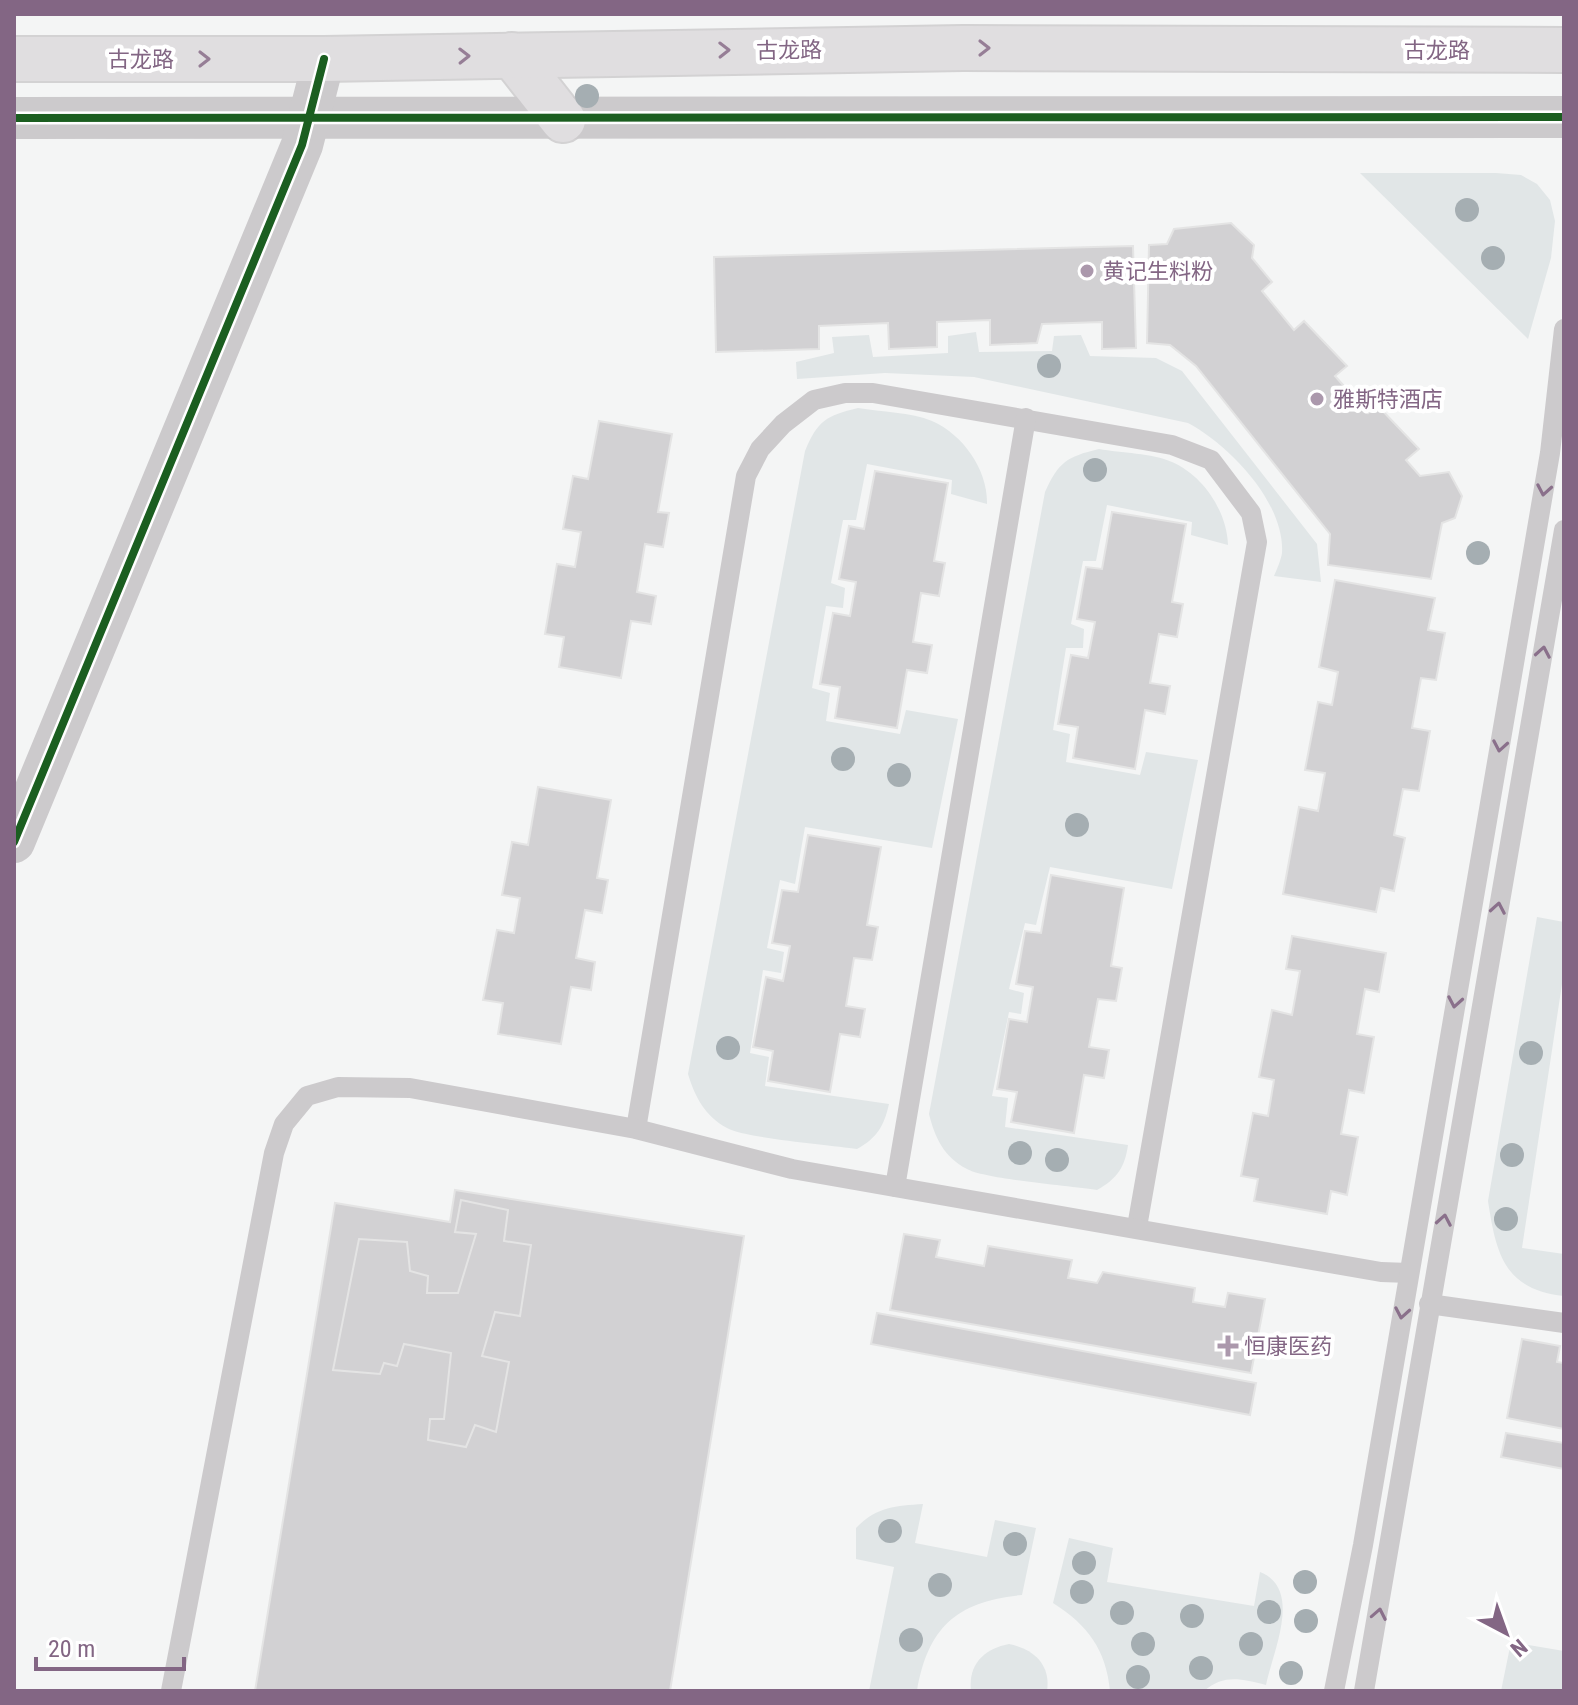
<svg xmlns="http://www.w3.org/2000/svg" width="1578" height="1705" viewBox="0 0 1578 1705" font-family="'Roboto Condensed','Noto Sans SC',sans-serif">
  <style>
    .green { fill: #e1e6e7 }
    .building { fill: #d2d1d3; stroke: #e4e4e4; stroke-width: 2 }
    .lines { fill: none; stroke-linecap: round; stroke-linejoin: round }
    .primary-casing { stroke: #d3d2d3; stroke-width: 48 }
    .service { stroke: #cccacc; stroke-width: 20 }
    .minor { stroke: #cccacc; stroke-width: 42 }
    .primary { stroke: #e0dee0; stroke-width: 44 }
    .cycleway-casing { stroke: #fff; stroke-width: 13 }
    .cycleway { stroke: #1b5e20; stroke-width: 8 }
    .tree { fill: #a5aeb2 }
    .oneway { stroke: #967e96 }
    .oneway2 { stroke: #8a708b }
    .poi-dot { fill: #ab98ac; stroke: #fff; stroke-width: 3 }
    .labels { text-anchor: middle; stroke-width: 8; stroke-linejoin: round; paint-order: stroke }
    .street-label { font-size: 22px; fill: #836684; stroke: #fff }
    .poi-label { font-size: 22px; fill: #836684; stroke: #fff; text-anchor: start }
  </style>
  <rect width="100%" height="100%" fill="#f4f5f5"/>
  <g class="green">
    <path d="M1360,173h136l25,2 16,9 13,16 5,21 -4,37 -23,81z"/>
    <path d="M976,332l3,20 73,-1 2,-15 27,-1 9,21 66,2 26,13 135,173 4,38 -47,-6c3,-7 7,-16 8,-23 3,-51 -54,-109 -94,-130l-214,-46 -89,-4 -88,6 -1,-17 38,-9 -2,-16 37,-2 4,22 75,-4v-17z"/>
    <path d="M858,408c23,4 53,4 74,13 32,14 56,50 55,83l-36,-10 1,-14 -85,-16 -11,56h-13l-12,63 14,5 -2,20 -17,-2 -14,82 18,5 -4,28 74,13 6,-24 52,9 -26,129 -127,-21 -10,57 -15,-4 -13,68 17,4 -3,21 -18,-3 -13,83 19,4 -4,29 124,18c-5,22 -12,34 -32,45 -26,-4 -113,-11 -130,-21 -22,-12 -32,-31 -39,-54l117,-623c13,-31 21,-35 53,-43z"/>
    <path d="M1099,449c22,4 53,4 73,13 32,14 55,50 56,83l-37,-10 1,-13 -85,-17 -11,56h-13l-12,63 13,5 -1,19h-17l-13,82 17,4 -4,28 74,13 6,-23 52,8 -26,129 -122,-22 -14,58 -11,-2 -16,66 15,4 -3,21 -12,-2 -17,84 16,2 -3,29 123,18c-3,22 -11,34 -31,45 -26,-4 -113,-11 -130,-21 -23,-12 -32,-31 -38,-55l116,-622c14,-30 21,-35 54,-43z"/>
    <path d="M1537,917l27,5v49l-42,277 42,6v42c-60,-6 -68,-43 -76,-95z"/>
    <path d="M923,1504l-8,39 72,14 8,-37 41,8 -14,67c-65,6 -94,32 -105,96h-48l25,-124 -38,-8v-31c20,-21 39,-22 67,-24z"/>
    <path d="M1069,1538l44,10 -6,34 147,24 6,-34c43,17 13,79 6,113 -25,-6 -42,-11 -62,6h-94c-4,-41 -22,-66 -57,-88z"/>
    <path d="M1511,1642l53,9v40h-63z"/>
    <path d="M1009,1644c25,5 42,21 38,47h-76c-3,-27 13,-42 38,-47z"/>
  </g>
  <g class="building">
    <path d="M1231,223l23,22 -2,13 20,24 -10,9 32,39 10,-9 43,45 -12,10 33,37 9,-8 42,44 -13,11 14,16 29,-4 13,24 -7,22 -13,5 -11,56 -103,-14 2,-31 -134,-168 -26,-21 -23,-2 2,-98 18,-1 7,-15z"/>
    <path d="M1133,246l3,102 -34,1v-27l-60,2 -5,19 -47,2v-25l-53,2v25l-48,2 -1,-26 -69,3v23l-103,3 -2,-95z"/>
    <path d="M599,421l73,13 -14,78 11,1 -6,34 -18,-3 -8,48 19,4 -5,28 -20,-3 -10,57 -62,-11 5,-30 -19,-3 12,-70 18,3 6,-35 -18,-3 10,-53 15,3z"/>
    <path d="M875,471l73,12 -14,78 11,2 -6,33 -18,-3 -8,49 19,3 -5,28 -20,-3 -10,58 -62,-10 5,-31 -20,-3 13,-71 17,3 6,-34 -17,-3 10,-53 15,3z"/>
    <path d="M1112,512l74,12 -14,78 11,2 -6,33 -18,-3 -9,49 20,3 -5,28 -20,-4 -10,59 -62,-11 5,-31 -20,-3 13,-69 17,3 7,-36 -18,-3 9,-52 16,2z"/>
    <path d="M1335,580l100,18 -7,32 17,3 -9,47 -15,-2 -9,50 18,3 -11,60 -16,-2 -9,46 11,3 -11,53 -13,-3 -5,24 -93,-18 16,-87 19,4 7,-38 -20,-3 13,-68 14,3 6,-33 -19,-5z"/>
    <path d="M538,787l73,13 -14,78 11,2 -6,33 -17,-3 -9,48 19,4 -4,28 -20,-3 -10,57 -63,-10 5,-31 -20,-3 14,-70 17,3 6,-35 -18,-3 10,-53 16,3z"/>
    <path d="M808,835l73,12 -14,78 11,2 -6,33 -18,-2 -8,48 19,3 -5,28 -20,-3 -10,58 -62,-11 5,-30 -20,-4 13,-70 17,4 7,-35 -18,-3 10,-53 16,2z"/>
    <path d="M1051,875l73,13 -13,78 11,2 -6,33 -18,-2 -9,48 20,3 -5,28 -20,-3 -10,58 -63,-11 6,-30 -20,-3 12,-70 18,3 6,-35 -17,-3 9,-53 16,2z"/>
    <path d="M1292,936l94,17 -7,39 -14,-3 -8,45 17,3 -10,56 -15,-3 -8,44 17,3 -11,58 -16,-4 -4,23 -73,-13 4,-22 -17,-3 12,-63 15,3 6,-36 -15,-3 13,-67 20,5 8,-44 -14,-2z"/>
    <path d="M455,1190l289,46 -74,455h-415l80,-488 115,19z"/>
    <path d="M461,1200l47,10 -4,31 27,4 -11,71 -25,-4 -13,44 27,6 -13,70 -21,-7 -9,22 -38,-7 2,-21h14l7,-66 -47,-9 -7,22 -13,-3 -4,11 -47,-4 26,-131 48,3 3,29 18,5 -1,17h31l18,-59 -21,-2z"/>
    <path d="M904,1234l36,6 -4,17 48,9 4,-20 84,14 -4,18 29,5 6,-11 92,16 -2,14 32,5 3,-14 37,6 -14,74 -361,-63z"/>
    <path d="M877,1313l379,70 -6,32 -379,-71z"/>
    <path d="M1522,1339l38,7 -3,16 7,1v66l-57,-11z"/>
    <path d="M1506,1433l58,10v26l-63,-12z"/>
  </g>
  <g class="lines">
    <defs>
      <g id="primary">
        <path d="M512,55l51,65"/>
        <path d="M14,59h310l639,-11 601,2"/>
      </g>
    </defs>
    <use href="#primary" class="primary-casing"/>
    <g class="service">
      <path d="M636,1129l110,-653 14,-27 23,-25 31,-24 31,-7h28l299,52 39,15 40,53 6,29 -120,685"/>
      <path d="M895,1187l131,-769"/>
      <path d="M1429,1304l135,19"/>
      <path d="M171,1691l103,-538 10,-29 23,-28 31,-9 72,1 226,41 156,40 589,103 28,1"/>
      <path d="M1334,1691l29,-146 187,-1092 14,-124"/>
      <path d="M1364,1691l200,-1161"/>
    </g>
    <g class="minor">
      <path d="M14,118l1550,-1"/>
      <path d="M14,842l288,-697 22,-86"/>
    </g>
    <use href="#primary" class="primary"/>
    <defs>
      <g id="cycleway">
        <path d="M14,118l1550,-1"/>
        <path d="M14,842l288,-697 22,-86"/>
      </g>
    </defs>
    <use href="#cycleway" class="cycleway-casing"/>
    <use href="#cycleway" class="cycleway"/>
  </g>
  <g class="tree">
    <circle cx="587" cy="96" r="12"/>
    <circle cx="1467" cy="210" r="12"/>
    <circle cx="1493" cy="258" r="12"/>
    <circle cx="1049" cy="366" r="12"/>
    <circle cx="1095" cy="470" r="12"/>
    <circle cx="1478" cy="553" r="12"/>
    <circle cx="843" cy="759" r="12"/>
    <circle cx="899" cy="775" r="12"/>
    <circle cx="1077" cy="825" r="12"/>
    <circle cx="728" cy="1048" r="12"/>
    <circle cx="1531" cy="1053" r="12"/>
    <circle cx="1020" cy="1153" r="12"/>
    <circle cx="1512" cy="1155" r="12"/>
    <circle cx="1057" cy="1160" r="12"/>
    <circle cx="1506" cy="1219" r="12"/>
    <circle cx="890" cy="1531" r="12"/>
    <circle cx="1015" cy="1544" r="12"/>
    <circle cx="1084" cy="1563" r="12"/>
    <circle cx="1305" cy="1582" r="12"/>
    <circle cx="940" cy="1585" r="12"/>
    <circle cx="1082" cy="1592" r="12"/>
    <circle cx="1269" cy="1612" r="12"/>
    <circle cx="1122" cy="1613" r="12"/>
    <circle cx="1192" cy="1616" r="12"/>
    <circle cx="1306" cy="1621" r="12"/>
    <circle cx="911" cy="1640" r="12"/>
    <circle cx="1143" cy="1644" r="12"/>
    <circle cx="1251" cy="1644" r="12"/>
    <circle cx="1201" cy="1668" r="12"/>
    <circle cx="1291" cy="1673" r="12"/>
    <circle cx="1138" cy="1677" r="12"/>
  </g>
  <defs><path id="oneway-chevron" d="M-2-3.5L2.5 0L-2 3.5" fill="none" stroke-width="1.6" stroke-linecap="round" stroke-linejoin="round" transform="scale(2)"/></defs>
  <g class="oneway">
    <use href="#oneway-chevron" transform="translate(984 48)"/>
    <use href="#oneway-chevron" transform="translate(724 50) rotate(-1)"/>
    <use href="#oneway-chevron" transform="translate(464 56) rotate(-1)"/>
    <use href="#oneway-chevron" transform="translate(204 59)"/>
  </g>
  <g class="oneway2">
    <use href="#oneway-chevron" transform="translate(1544 490) rotate(100)"/>
    <use href="#oneway-chevron" transform="translate(1543 652) rotate(-80)"/>
    <use href="#oneway-chevron" transform="translate(1500 746) rotate(100)"/>
    <use href="#oneway-chevron" transform="translate(1498 908) rotate(-80)"/>
    <use href="#oneway-chevron" transform="translate(1455 1002) rotate(100)"/>
    <use href="#oneway-chevron" transform="translate(1444 1220) rotate(-80)"/>
    <use href="#oneway-chevron" transform="translate(1402 1313) rotate(100)"/>
    <use href="#oneway-chevron" transform="translate(1379 1614) rotate(-79)"/>
  </g>
  <g class="poi-dot">
    <circle cx="1087" cy="271" r="8"/>
    <circle cx="1317" cy="399" r="8"/>
    <path d="M1224 1334h8v8h8v8h-8v8h-8v-8h-8v-8h8z"/>
  </g>
  <g class="labels">
    <g class="street-label">
      <text transform="translate(789 50) rotate(-1)" y="8">古龙路</text>
      <text x="1437" y="58">古龙路</text>
      <text x="141" y="67">古龙路</text>
    </g>
    <g class="poi-label">
      <text x="1103" y="279">黄记生料粉</text>
      <text x="1333" y="407">雅斯特酒店</text>
      <text x="1244" y="1354">恒康医药</text>
    </g>
  </g>
  <rect width="1578" height="1705" fill="none" stroke="#836684" stroke-width="32"/>
  <g transform="translate(1506 1633) rotate(139)" stroke="#ffffff" stroke-width="6" paint-order="stroke">
  <path d="M0-6L14 30L0 20L-14 30Z" fill="#836684"/>
  <text y="-12" font-size="22" font-weight="bold" text-anchor="middle" fill="#836684">N</text>
  </g>
  <path d="M36 1657v12h148v-12" fill="none" stroke="#836684" stroke-width="4"/>
  <text x="48" y="1657" font-size="24" fill="#836684" stroke="#ffffff" stroke-width="6" paint-order="stroke">20 m</text>
</svg>
